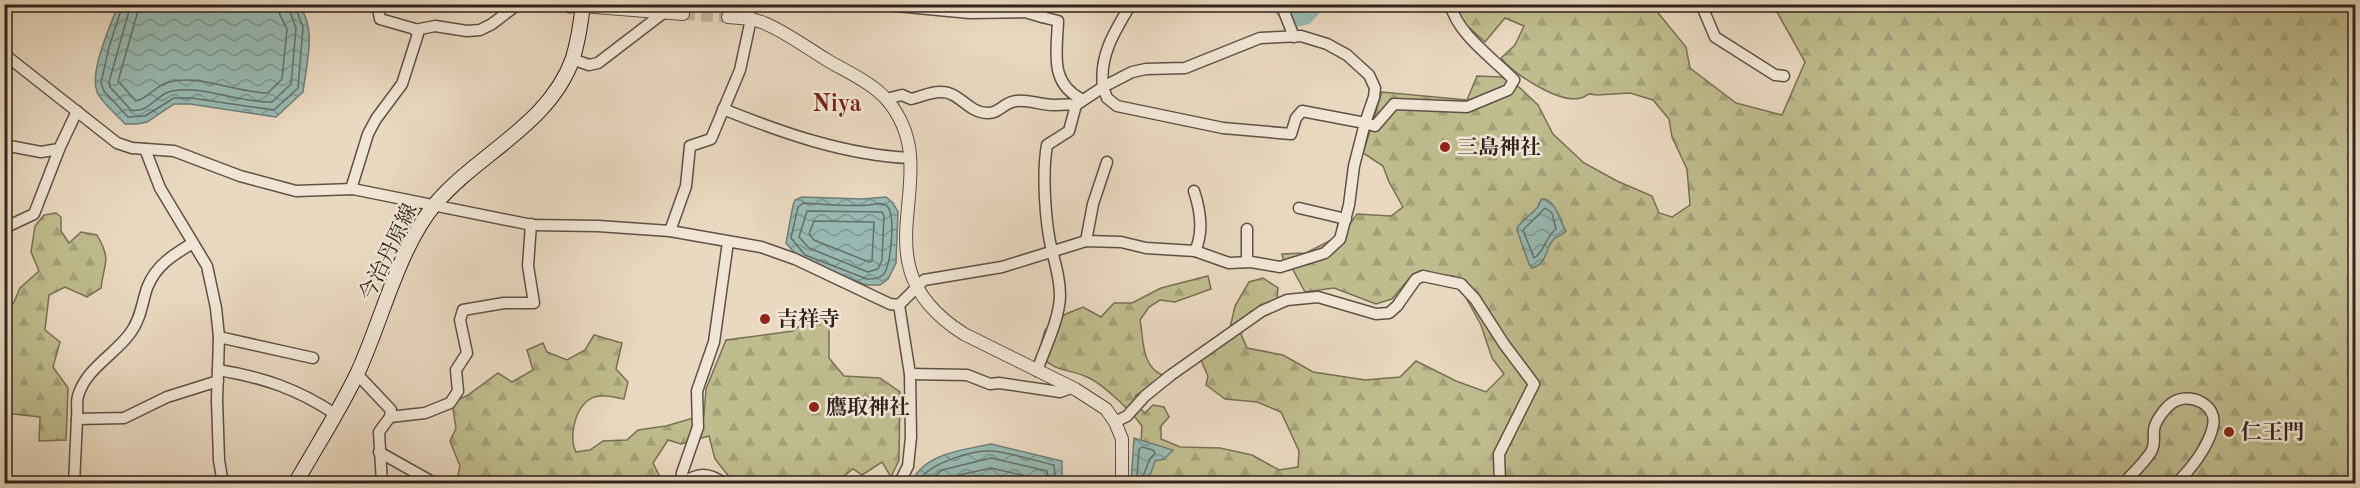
<svg xmlns="http://www.w3.org/2000/svg" width="2360" height="488" viewBox="0 0 2360 488" font-family="'Old Standard TT','Noto Serif JP',serif">
  <style>
    .forest { fill: url(#forest-firs); stroke: #777054; stroke-width: 1.5 }
    .water { fill: url(#water-waves); stroke: #6e7e77; stroke-width: 1.5 }
    .lines { fill: none; stroke-linecap: round; stroke-linejoin: round }
    .shore { stroke: #646f68; stroke-width: 1.5 }
    .river { stroke: #98bab3; stroke-width: 16 }
    .tertiary-tunnel { stroke: #c5b59f; stroke-width: 12; stroke-dasharray: 12 6; stroke-linecap: butt }
    .minor-casing { stroke: #5e5145; stroke-width: 13 }
    .tertiary-casing { stroke: #5e5145; stroke-width: 14 }
    .secondary-casing { stroke: #2f241c; stroke-width: 16 }
    .minor { stroke: #f1e6d6; stroke-width: 10 }
    .tertiary { stroke: #f1e6d6; stroke-width: 12 }
    .secondary { stroke: #f1e6d6; stroke-width: 14 }
    .poi-dot { fill: #8f2418; stroke: #f1e6d6; stroke-width: 2 }
    .labels { text-anchor: middle; stroke-width: 5; stroke-linejoin: round; paint-order: stroke }
    .poi-label { font-size: 21px; font-weight: bold; fill: #2f241c; stroke: #f1e6d6; text-anchor: start }
    .street-label { font-size: 21px; fill: #2f241c; stroke: #f1e6d6 }
    .quarter-label { font-size: 24px; font-weight: bold; fill: #7a1f14; stroke: #f1e6d6 }
  </style>
  <defs>
    <pattern id="forest-firs" width="22" height="20" patternUnits="userSpaceOnUse" patternTransform="scale(1.5)"><rect width="22" height="20" fill="#bfbc8d"/><path d="M5 1l3.5 6h-7zM16 11l3.5 6h-7z" fill="#a4a179"/></pattern>
    <pattern id="water-waves" width="16" height="10" patternUnits="userSpaceOnUse" patternTransform="scale(1.5)"><rect width="16" height="10" fill="#98bab3"/><path d="M0 5q4-4 8 0t8 0" fill="none" stroke="#7c9791"/></pattern>
  </defs>
  <rect width="100%" height="100%" fill="#ead9c0"/>
  <filter id="stains"><feTurbulence type="fractalNoise" baseFrequency=".00333" numOctaves="4"/><feColorMatrix values="0 0 0 0 .2 0 0 0 0 .09 0 0 0 0 .02 0 0 0 .5 -.17"/></filter>
  <radialGradient id="worn" r=".72"><stop offset=".6" stop-color="#630" stop-opacity="0"/><stop offset="1" stop-color="#630" stop-opacity=".3"/></radialGradient>
  <g class="forest">
    <path d="M1451,5h198l6,4 31,38 4,21 46,35 46,12 23,-53 -32,-57h582v478h-1210l-4,-41 1,-16c-10,-14 -40,-43 -55,-49 -22,-10 -33,-3 -48,-25l6,-22 21,-16 17,-7 18,10 13,-14h18l29,-15 47,-12 3,13 -36,13 -15,-2 -11,7 -9,13c4,21 1,45 22,55l-6,10 -20,10 -2,8 11,10 8,-8 11,2 5,10 -8,9v13l19,8 40,1 32,7 27,15 19,-3 1,-16 -18,-39 -24,-10 -32,-3 -19,-14 2,-9 -8,-18 27,-17 8,-35 14,-24 14,-4 15,10 -1,13 -27,11 -9,22 6,14 36,7 30,17 52,8 35,-3 16,-16 40,20 30,11 18,-18 -12,-16 -11,-33 -27,-49 -41,-2 -21,25 -16,5 -42,-16 -29,4 -12,-22 -9,-7 -2,-9 24,-1 37,-19 14,-20 34,2 12,-9 -14,-25 -6,-16 -20,-13 19,-61 85,8 10,-24 25,1 17,10 19,18 15,29 31,29 33,18 35,15 7,17 13,4 18,-12 -3,-36 -15,-32 -3,-18 -16,-19 -23,-7 -33,2 -8,-1c-3,1 -5,4 -8,4 -22,6 -67,-24 -80,-40l14,-13 9,-19 -19,-8 -20,24 -23,-21z"/>
    <path d="M56,213l5,4v14l8,12 12,-11 16,3c15,26 7,27 4,53l-14,9 -22,-10 -16,8 -4,35 15,12 -7,25 15,21 -2,52 -27,1 1,-24 -35,-4v-100l9,-11 6,-14 19,-17 -8,-19 4,-26 9,-11z"/>
    <path d="M806,321h23v37l15,18 36,2 20,14 -1,68 -8,17 -9,-15 -20,13 -9,-6 -18,14h-101l-19,-24 -6,-23 -28,8 -13,-4 -15,23 6,12 -10,8h-193l4,-17 -10,-25 6,-13 -4,-25 16,-8 30,-22 14,9 21,-12 -6,-20 16,-7 4,9 20,8 18,-10 9,-15 28,8 -6,26 12,13 -4,17c-7,-1 -17,-4 -24,-3 -23,1 -33,39 -24,56l14,-2 13,-9 24,-1 11,-10 28,-4 38,-11 2,-26 20,-49 67,-9z"/>
  </g>
  <g class="water">
    <path d="M118,5h180c20,21 8,60 5,87l-27,25 -86,-13h-16l-27,18 -10,2h-12c-8,-9 -23,-21 -28,-32 -8,-21 14,-67 21,-87z"/>
    <path d="M802,197l60,2 24,-2 7,6 5,9 -2,51 -8,16 -8,6h-14l-65,-25 -15,-17 7,-38 2,-5z"/>
    <path d="M1545,199c13,6 14,21 21,32 -3,4 -9,5 -12,8 -10,10 -5,23 -22,29l-3,-4 -12,-34 1,-4 20,-19 3,-7z"/>
    <path d="M1134,438l39,12 -9,9 -9,2 -7,20 2,2h-19z"/>
    <path d="M991,444l71,17v22h-151c13,-30 52,-33 80,-39z"/>
  </g>
  <g class="lines">
    <g class="shore">
      <path d="M123,4l-14,43 -8,36 3,8 24,26 17,-1 29,-18h17l83,12 24,-22 5,-61 -9,-23"/>
      <path d="M131,4l-22,78 1,5 21,23c18,4 26,-17 41,-19 33,-6 67,12 100,11l19,-18 5,-56 -9,-24"/>
      <path d="M140,4l-22,77 18,20c13,-3 20,-16 33,-19 32,-8 67,11 99,11l14,-14 5,-50 -7,-14 -2,-11"/>
      <path d="M803,203c22,1 44,4 66,2 6,-1 14,-3 18,1 9,8 4,59 -3,68 -5,5 -10,5 -17,5l-62,-24 -14,-17 7,-31z"/>
      <path d="M1545,208l7,5 4,16c-11,8 -11,23 -22,29l-11,-28z"/>
      <path d="M807,211l75,1 2,4 -2,44 -4,9 -10,3 -59,-24 -10,-11z"/>
      <path d="M814,221l60,1 -2,39 -3,1 -55,-22 -5,-6z"/>
      <path d="M917,484c9,-20 54,-34 74,-33 14,0 48,11 63,14l2,19"/>
      <path d="M926,484l16,-14 49,-12 56,13 2,13"/>
      <path d="M939,484l7,-6 45,-10 47,11 2,5"/>
      <path d="M1137,484l2,-3 -2,-3 2,-29 3,-2 11,3 2,3 -5,6 -9,22 2,3"/>
    </g>
    <path class="river" d="M1276,4l19,15 10,-2 12,-13"/>
    <path class="tertiary-tunnel" d="M683,14l45,3"/>
    <defs>
      <g id="minor">
        <path d="M569,4v3l14,-1"/>
        <path d="M875,4l95,9 55,-1 17,5"/>
        <path d="M1040,4l2,13 16,4c-1,31 -9,61 23,78"/>
        <path d="M1281,4l13,33"/>
        <path d="M1701,4l14,33 60,38 9,1"/>
        <path d="M415,30l20,-4 32,5 13,-1 12,-6 26,-20"/>
        <path d="M4,54l113,89 15,5 42,3 66,25 56,15 57,-2 179,36 66,1 72,5 91,16 34,12 95,45 9,1 25,-25 78,-13 84,-26 35,1 25,6 49,3 34,12 22,-1 29,5 45,-14 15,-14 9,-34 5,-39 11,-43 -63,-12 -6,7 -5,16 -68,-6 -106,-22 -10,-8 -4,-11 29,-15 14,-3 39,-1 75,-30 41,-2 26,8 20,11 22,20 6,13 -1,9 -9,26 10,3 19,-22 73,3 41,-17 6,-10c-21,-22 -56,-45 -64,-76"/>
        <path d="M572,59l17,6 9,-2 77,-59"/>
        <path d="M886,99l16,-4 9,4c10,-2 20,-8 31,-7 17,0 27,21 45,21 12,1 17,-11 29,-12 12,-2 24,4 37,4 8,0 15,-1 23,0"/>
        <path d="M723,109c60,24 122,46 187,49"/>
        <path d="M4,145l37,7 18,-3"/>
        <path d="M145,149l15,39 47,78 9,42 3,29 -2,63 2,60 4,24"/>
        <path d="M351,189l17,-55 8,-15 26,-35 16,-50 -3,-5 -35,-10 -3,-15"/>
        <path d="M1194,191c6,18 10,41 1,60"/>
        <path d="M1299,208l47,11"/>
        <path d="M4,228l30,-14 26,-67 17,-36"/>
        <path d="M670,231l16,-45 4,-40 21,-7 29,-69 11,-51 -5,-15"/>
        <path d="M1086,241l7,-37 14,-42"/>
        <path d="M193,243c-20,12 -37,22 -46,45 -5,15 -6,30 -16,44 -15,22 -45,36 -53,64 -2,7 0,16 -1,23l47,-1 43,-21 51,-16"/>
        <path d="M1247,261v-32"/>
        <path d="M219,337l94,21"/>
        <path d="M218,370c44,7 80,19 117,44"/>
        <path d="M1037,371c8,-24 22,-50 23,-75 0,-16 -4,-30 -8,-45 -7,-28 -10,-78 -5,-106l22,-14 7,-26 27,-18c-4,-32 12,-56 28,-83"/>
        <path d="M357,374l34,36 -1,7 -11,15 3,52"/>
        <path d="M910,374l57,1 23,9 9,-1 61,9 11,-4"/>
        <path d="M390,417l35,-4 25,-10 8,-12 -2,-21 11,-17 -7,-33 3,-10 41,-7h30l-6,-37 3,-42"/>
        <path d="M1115,422l12,-6 18,-20 26,-21 91,-64 25,-11 31,-3 58,17 13,-1 8,-7 19,-27 7,-3 38,8 14,15 29,45 30,40 -35,70 1,30"/>
        <path d="M379,452l57,32"/>
        <path d="M681,482l1,-9 16,-46 -1,-36 17,-49 14,-100"/>
        <path d="M74,484l3,-65"/>
        <path d="M680,484c18,-11 27,-13 45,0"/>
        <path d="M899,484l9,-18 3,-29 -1,-63 -11,-69"/>
        <path d="M2123,484c9,-10 21,-21 28,-32 5,-9 2,-13 3,-22 1,-9 11,-22 18,-27 18,-12 46,2 41,23 -4,20 -23,45 -38,58"/>
      </g>
      <g id="tertiary">
        <path d="M583,6l100,8"/>
        <path d="M728,17c12,1 25,1 36,6 22,9 43,25 63,37 20,12 46,23 61,41 63,77 -38,161 76,233l111,55 31,20 9,13 7,17v45"/>
      </g>
      <path id="secondary" d="M295,484c21,-37 45,-74 63,-112 24,-52 41,-126 78,-169 43,-50 114,-79 137,-145 5,-17 8,-36 10,-54"/>
    </defs>
    <use href="#minor" class="minor-casing"/>
    <use href="#tertiary" class="tertiary-casing"/>
    <use href="#secondary" class="secondary-casing"/>
    <use href="#minor" class="minor"/>
    <use href="#tertiary" class="tertiary"/>
    <use href="#secondary" class="secondary"/>
  </g>
  <g class="poi-dot">
    <circle cx="1445" cy="147" r="6"/>
    <circle cx="765" cy="319" r="6"/>
    <circle cx="814" cy="407" r="6"/>
    <circle cx="2229" cy="432" r="6"/>
  </g>
  <g class="labels">
    <g class="poi-label">
      <text x="1457" y="154">三島神社</text>
      <text x="777" y="326">吉祥寺</text>
      <text x="826" y="414">鷹取神社</text>
      <text x="2241" y="439">仁王門</text>
    </g>
    <g class="street-label">
      <text transform="translate(388 252) rotate(-64)" y="7">今治丹原線</text>
    </g>
    <g class="quarter-label">
      <text x="837" y="111">Niya</text>
    </g>
  </g>
  <rect width="2360" height="488" fill="none" stroke="#ead9c0" stroke-width="24"/>
  <rect x="6" y="6" width="2348" height="476" fill="none" stroke="#2f241c" stroke-width="3"/>
  <rect x="12" y="12" width="2336" height="464" fill="none" stroke="#2f241c" stroke-width="1.5"/>
  <rect width="100%" height="100%" filter="url(#stains)"/>
  <rect width="100%" height="100%" fill="url(#worn)"/>
</svg>
